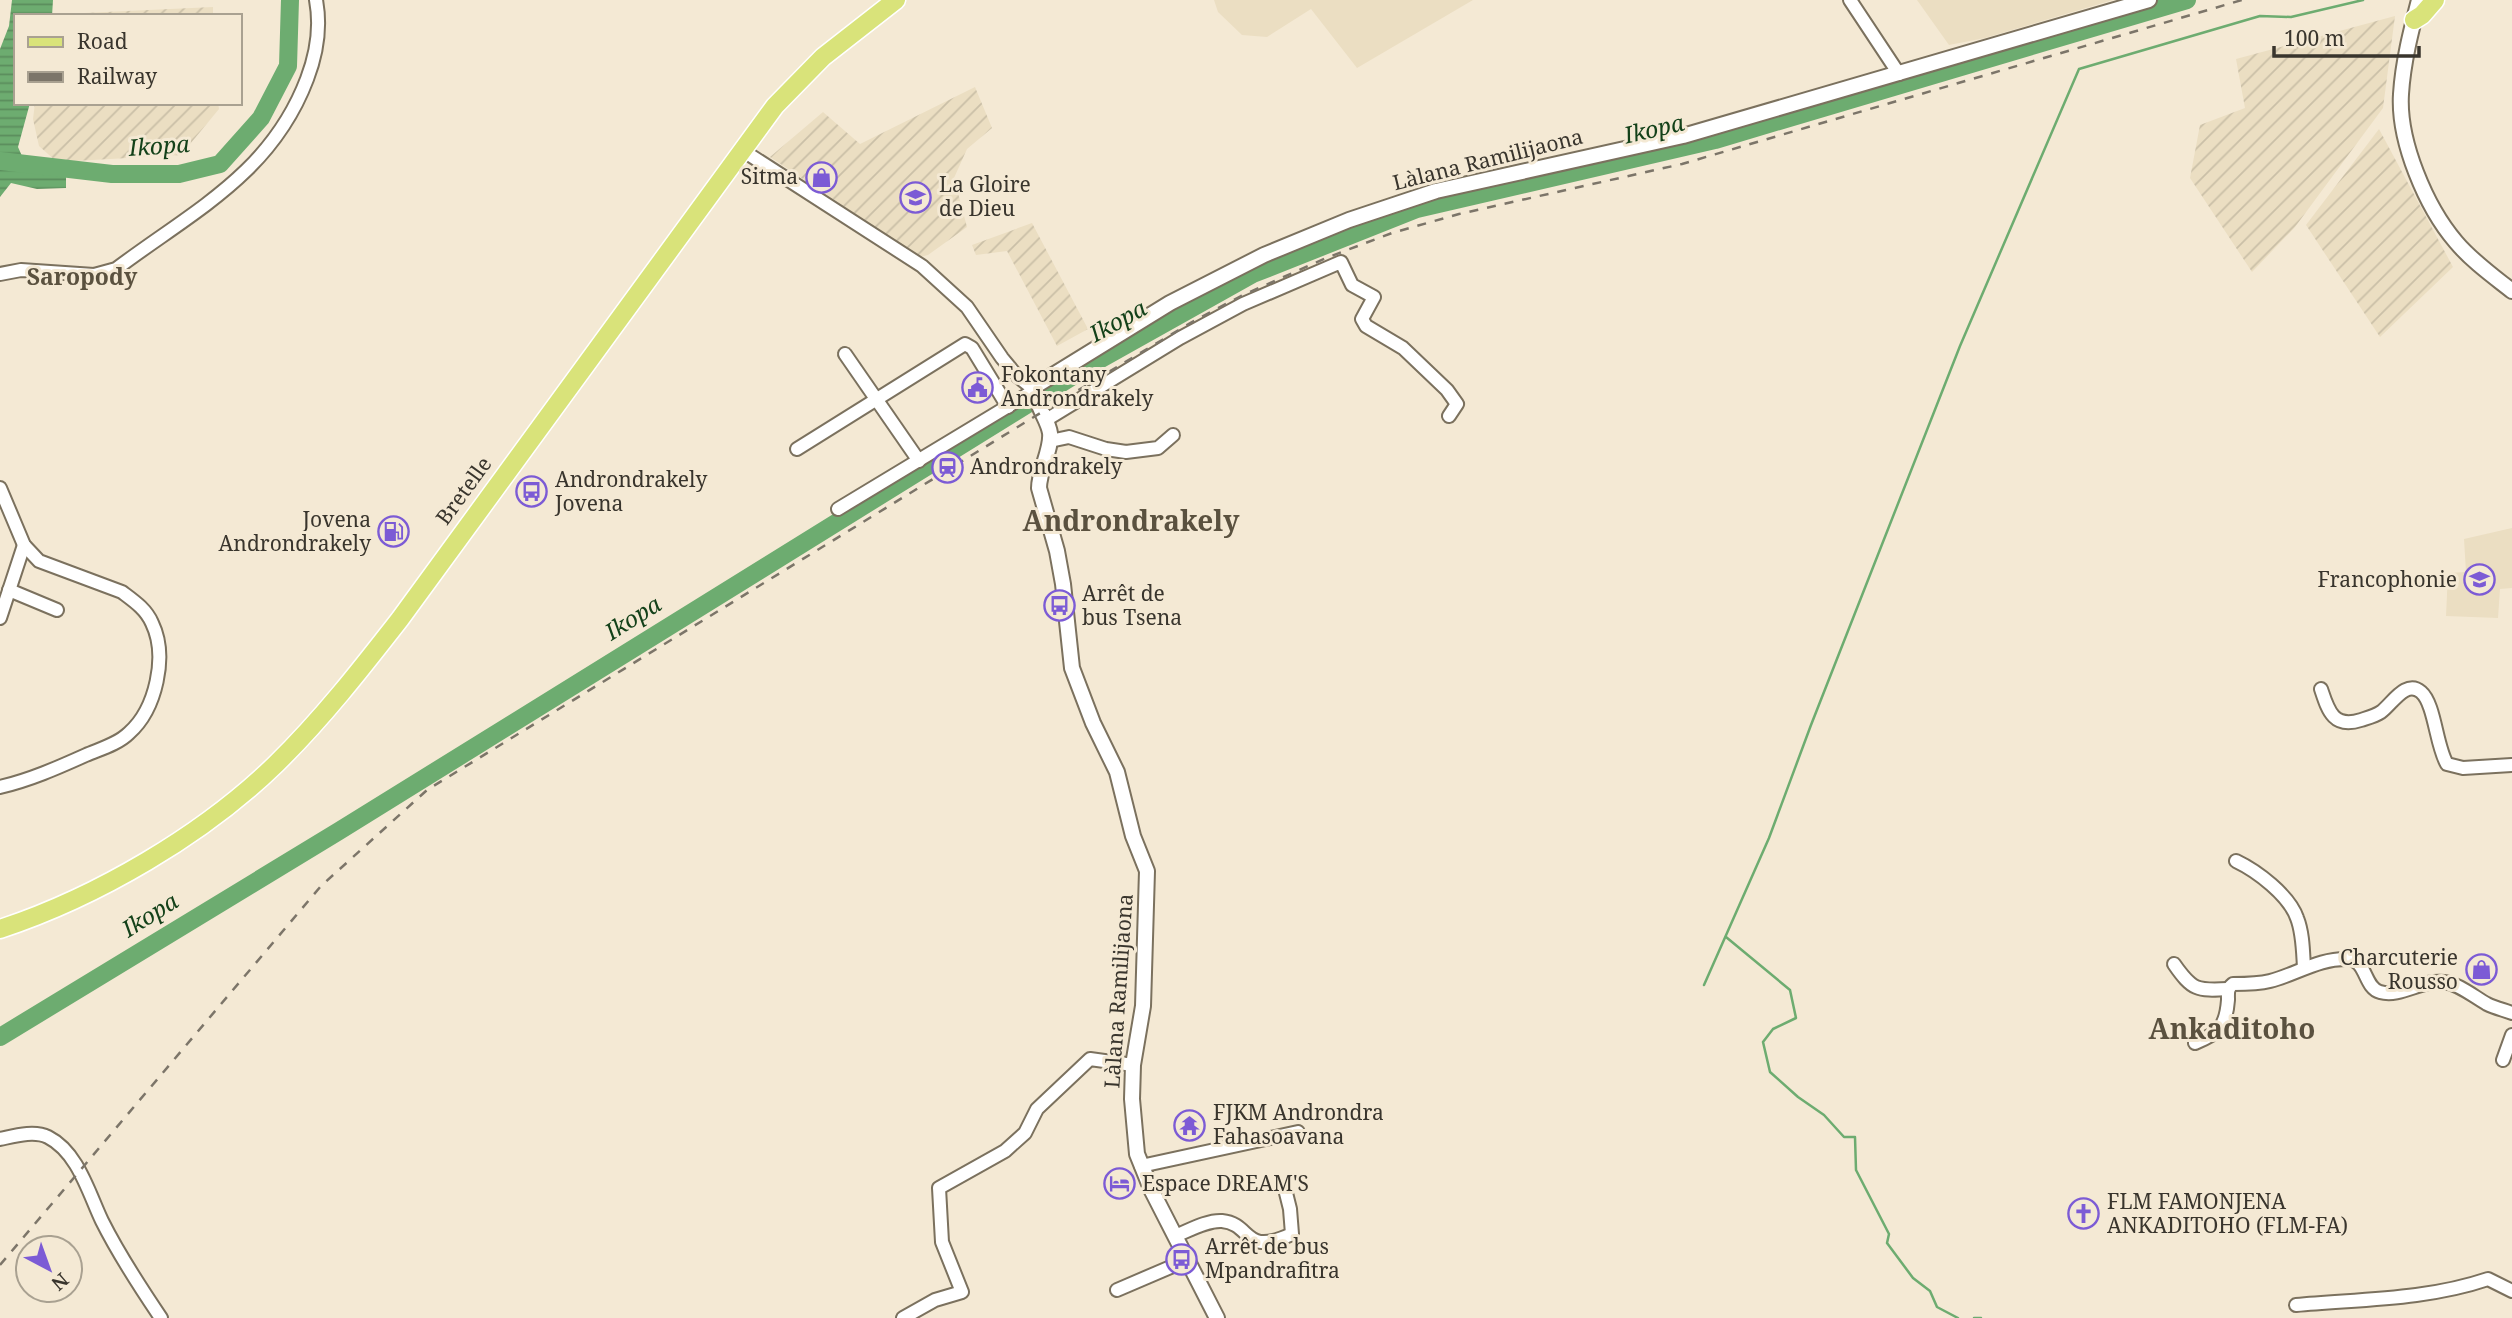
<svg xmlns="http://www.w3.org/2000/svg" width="2512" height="1318" viewBox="0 0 2512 1318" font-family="'Noto Serif',serif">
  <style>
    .built { fill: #ebdec2 }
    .industrial { fill: url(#industrial-furrows) }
    .water { fill: url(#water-rules) }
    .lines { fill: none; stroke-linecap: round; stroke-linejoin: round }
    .stream { stroke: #6dac70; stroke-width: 2.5 }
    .river { stroke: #6dac70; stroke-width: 18 }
    .minor-casing { stroke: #7b715e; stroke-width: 16 }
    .tertiary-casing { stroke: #7b715e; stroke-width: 18 }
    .primary-casing { stroke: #fff; stroke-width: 21 }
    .minor { stroke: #fff; stroke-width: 12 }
    .tertiary { stroke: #fff; stroke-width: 14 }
    .primary { stroke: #d9e37a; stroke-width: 18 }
    .rail { stroke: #7c7569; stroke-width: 2.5; stroke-dasharray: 9 9; stroke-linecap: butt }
    .labels { text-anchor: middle; stroke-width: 6; stroke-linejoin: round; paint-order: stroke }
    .street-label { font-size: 21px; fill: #39352d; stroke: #f4e9d4 }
    .poi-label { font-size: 21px; fill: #39352d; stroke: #f4e9d4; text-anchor: start }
    .water-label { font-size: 23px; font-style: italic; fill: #134119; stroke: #f4e9d4 }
    .neighbourhood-label { font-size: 23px; font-weight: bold; fill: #5a513f; stroke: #f4e9d4 }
    .district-label { font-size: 28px; font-weight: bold; fill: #5a513f; stroke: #f4e9d4 }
  </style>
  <defs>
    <pattern id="industrial-furrows" width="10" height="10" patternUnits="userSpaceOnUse" patternTransform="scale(1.75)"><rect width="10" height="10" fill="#ebdec2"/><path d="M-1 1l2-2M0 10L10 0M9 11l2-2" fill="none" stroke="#cabfa7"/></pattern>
    <pattern id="water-rules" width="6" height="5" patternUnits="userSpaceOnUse" patternTransform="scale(1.75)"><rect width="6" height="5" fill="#6dac70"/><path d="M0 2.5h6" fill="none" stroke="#5b8d5c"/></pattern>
  </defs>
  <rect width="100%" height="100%" fill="#f4e9d4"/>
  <g class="built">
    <path d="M1214,0h259l-116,68 -46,-59 -44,28 -25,-2 -24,-23z"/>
    <path d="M1917,0h196l-128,38 -36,7z"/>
    <path d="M2512,528v60l-12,1 -2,29 -52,-2 2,-43 18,-1 -2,-33z"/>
  </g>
  <g class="industrial">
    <path d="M213,7v9h-151l1,-2z"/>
    <path d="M2395,16l-12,92 -88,119 -43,45 -62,-94 10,-53 45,-17 -9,-49z"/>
    <path d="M975,87l17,41 -25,21 -13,29 13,49 -39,28 -8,2 -150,-100 53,-45 37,32z"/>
    <path d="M35,103h183l1,6 -38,46 -124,7 -18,-16 -6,-27z"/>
    <path d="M2379,129l74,138 -73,70 -74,-112z"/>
    <path d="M1032,223l56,106 -31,17 -50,-95 -31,4 -4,-10z"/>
  </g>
  <path class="water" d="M12,0h41l-1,16h-36v87h14l-12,44 11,25 37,2v14l-29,1 -26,-6 -11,14v-148l9,-23z"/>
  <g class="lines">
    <g class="stream">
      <path d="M1726,937l64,53 6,28 -23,11 -10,13 7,30 28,25 26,18 20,22h11l1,33 33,64 -2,9 26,35 17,13 7,16 21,11"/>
      <path d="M1704,985l65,-147 42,-113 149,-379 119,-277 181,-53 31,1 72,-17"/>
      <path d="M1974,1318h7"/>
    </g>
    <g class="river">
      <path d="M0,161l112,13h67l41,-10 41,-46 27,-52 2,-66"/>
      <path d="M0,1037l339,-206 755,-468 159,-89 164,-65 298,-69 472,-140"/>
    </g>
    <defs>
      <g id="minor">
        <path d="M1850,0l49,74"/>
        <path d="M742,150l180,116 45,41 35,51 14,17 19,15 -197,119"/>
        <path d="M0,274l21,-4 73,5 22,-6c77,-58 155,-95 191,-190 10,-26 14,-52 9,-79"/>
        <path d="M845,354l74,107"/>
        <path d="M1046,420l134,-82 63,-34 98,-42 11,23 22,12 -12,22 4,7 37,22 44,42 10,14 -8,12"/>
        <path d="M1050,441l19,-4 37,12 20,3 32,-4 15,-13"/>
        <path d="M797,449l168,-105 7,4 36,59"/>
        <path d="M0,488l24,57 15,16 83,31c12,9 24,17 30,31 16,33 4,86 -23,110 -11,11 -29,16 -43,22 -29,13 -56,25 -86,32"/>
        <path d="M9,590l48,20"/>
        <path d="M0,618l24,-73"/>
        <path d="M2321,689c7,21 12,40 40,31 6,-2 14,-4 20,-8 11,-8 25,-33 40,-20 14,12 15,54 26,72l16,4 49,-3"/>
        <path d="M2236,861c21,10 53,34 61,57 6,15 6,34 7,50"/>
        <path d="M2174,964c18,26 23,27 54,25"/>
        <path d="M2195,1043c24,-10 31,-16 33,-43 0,-8 -1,-11 5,-16 12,0 25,0 37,-3 27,-7 49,-23 78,-22 19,1 16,29 32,33 21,6 42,-13 64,-10 15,2 29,14 43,22 8,4 17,6 25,9"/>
        <path d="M2503,1060l9,-25"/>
        <path d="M0,1139c14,-3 34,-9 48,-2 30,15 41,57 54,84 17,34 38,66 59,97"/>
        <path d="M1141,1166l157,-34"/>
        <path d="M1175,1236c13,-5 32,-16 47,-15 31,3 20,36 70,13l-2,-25 -4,-16"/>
        <path d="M1117,1290l70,-30"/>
        <path d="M2296,1305c65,-6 130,-5 192,-26l24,12"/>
        <path d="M903,1318l32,-18 27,-8 -20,-50 -3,-54 66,-37 20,-18 12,-24 53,-50 43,6"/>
      </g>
      <g id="tertiary">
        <path d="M2419,0c-8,31 -16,62 -18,94 -3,47 25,113 55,148 16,19 37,34 56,49"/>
        <path d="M1217,1318l-65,-127 -15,-37 -5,-55 1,-34 10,-59 4,-135 -14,-35 -16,-64 -24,-49 -21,-55 -9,-84 -6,-33 -18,-63c0,-18 13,-39 11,-55 -2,-15 -19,-33 -13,-48l133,-82 94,-48 85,-35 87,-29 247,-55 466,-136"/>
      </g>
      <g id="primary">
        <path d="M2414,20l8,-5 13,-15"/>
        <path d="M0,929c97,-32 203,-94 276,-165 46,-45 85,-95 124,-145l375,-513 48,-49 73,-57"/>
      </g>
    </defs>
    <use href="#minor" class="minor-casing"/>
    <use href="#tertiary" class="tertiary-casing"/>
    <use href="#primary" class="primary-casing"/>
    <use href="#minor" class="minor"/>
    <use href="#tertiary" class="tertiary"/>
    <use href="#primary" class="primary"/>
    <path class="rail" d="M0,1265l321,-379 106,-96 615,-378 150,-90 49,-26 85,-38 66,-25 67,-19 223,-50 560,-164"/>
  </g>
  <defs>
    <symbol id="shop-ring" viewBox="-11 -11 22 22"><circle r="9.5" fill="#f4e9d4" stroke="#7c5bd5" stroke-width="1.5"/><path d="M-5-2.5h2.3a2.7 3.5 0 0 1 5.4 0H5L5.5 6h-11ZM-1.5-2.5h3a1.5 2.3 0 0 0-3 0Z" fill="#7c5bd5"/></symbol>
    <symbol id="school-ring" viewBox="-11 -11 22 22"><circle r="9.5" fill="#f4e9d4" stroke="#7c5bd5" stroke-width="1.5"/><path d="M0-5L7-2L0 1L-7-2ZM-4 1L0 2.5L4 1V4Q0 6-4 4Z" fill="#7c5bd5"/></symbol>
    <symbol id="civic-ring" viewBox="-11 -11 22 22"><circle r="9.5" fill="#f4e9d4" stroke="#7c5bd5" stroke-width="1.5"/><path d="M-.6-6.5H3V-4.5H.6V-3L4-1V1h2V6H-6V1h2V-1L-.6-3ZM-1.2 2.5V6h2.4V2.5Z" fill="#7c5bd5"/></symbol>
    <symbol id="station-ring" viewBox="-11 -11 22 22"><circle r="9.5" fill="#f4e9d4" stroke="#7c5bd5" stroke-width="1.5"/><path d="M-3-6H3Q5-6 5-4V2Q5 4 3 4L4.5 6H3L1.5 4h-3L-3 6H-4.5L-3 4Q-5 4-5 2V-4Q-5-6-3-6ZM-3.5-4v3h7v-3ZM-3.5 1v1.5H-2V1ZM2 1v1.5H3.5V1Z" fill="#7c5bd5"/></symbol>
    <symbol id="bus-ring" viewBox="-11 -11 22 22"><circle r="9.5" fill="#f4e9d4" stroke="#7c5bd5" stroke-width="1.5"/><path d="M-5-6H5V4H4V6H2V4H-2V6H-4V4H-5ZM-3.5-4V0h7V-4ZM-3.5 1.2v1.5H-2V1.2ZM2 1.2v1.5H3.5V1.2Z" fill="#7c5bd5"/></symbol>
    <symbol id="fuel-ring" viewBox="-11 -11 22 22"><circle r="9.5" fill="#f4e9d4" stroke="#7c5bd5" stroke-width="1.5"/><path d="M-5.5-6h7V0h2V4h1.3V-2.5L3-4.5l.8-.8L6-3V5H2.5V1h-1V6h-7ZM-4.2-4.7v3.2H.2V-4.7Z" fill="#7c5bd5"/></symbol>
    <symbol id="temple-ring" viewBox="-11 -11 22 22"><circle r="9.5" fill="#f4e9d4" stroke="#7c5bd5" stroke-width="1.5"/><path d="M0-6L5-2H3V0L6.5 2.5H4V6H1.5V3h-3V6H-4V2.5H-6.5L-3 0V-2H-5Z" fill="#7c5bd5"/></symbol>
    <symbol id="hotel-ring" viewBox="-11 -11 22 22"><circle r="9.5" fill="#f4e9d4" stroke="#7c5bd5" stroke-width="1.5"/><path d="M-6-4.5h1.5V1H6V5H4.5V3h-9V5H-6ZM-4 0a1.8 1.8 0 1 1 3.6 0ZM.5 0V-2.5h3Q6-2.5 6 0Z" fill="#7c5bd5"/></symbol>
    <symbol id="church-ring" viewBox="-11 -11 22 22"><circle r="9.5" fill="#f4e9d4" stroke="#7c5bd5" stroke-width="1.5"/><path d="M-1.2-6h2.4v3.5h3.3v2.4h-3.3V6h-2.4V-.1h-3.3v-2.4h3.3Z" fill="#7c5bd5"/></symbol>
  </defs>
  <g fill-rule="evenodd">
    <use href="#shop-ring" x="804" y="160" width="35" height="35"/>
    <use href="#school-ring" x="898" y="180" width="35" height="35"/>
    <use href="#civic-ring" x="960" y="370" width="35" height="35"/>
    <use href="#station-ring" x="930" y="450" width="35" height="35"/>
    <use href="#bus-ring" x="514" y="474" width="35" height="35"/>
    <use href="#fuel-ring" x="376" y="514" width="35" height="35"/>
    <use href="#school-ring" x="2462" y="562" width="35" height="35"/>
    <use href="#bus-ring" x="1042" y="588" width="35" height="35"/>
    <use href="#shop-ring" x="2464" y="952" width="35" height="35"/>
    <use href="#temple-ring" x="1172" y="1108" width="35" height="35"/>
    <use href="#hotel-ring" x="1102" y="1166" width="35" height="35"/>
    <use href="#church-ring" x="2066" y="1196" width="35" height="35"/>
    <use href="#bus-ring" x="1164" y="1242" width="35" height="35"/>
  </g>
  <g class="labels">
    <g class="street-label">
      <text transform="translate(1488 160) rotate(-14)" y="7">Làlana Ramilijaona</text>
      <text transform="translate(464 491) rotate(-54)" y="7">Bretelle</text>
      <text transform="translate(1119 991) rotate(-86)" y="7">Làlana Ramilijaona</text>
    </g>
    <g class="poi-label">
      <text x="798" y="184" text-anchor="end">Sitma</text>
      <text x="939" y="192">La Gloire<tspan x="939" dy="24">de Dieu</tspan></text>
      <text x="1001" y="382">Fokontany<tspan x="1001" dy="24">Androndrakely</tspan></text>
      <text x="970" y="474">Androndrakely</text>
      <text x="555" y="487">Androndrakely<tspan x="555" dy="24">Jovena</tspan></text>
      <text x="371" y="527" text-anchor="end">Jovena<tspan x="371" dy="24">Androndrakely</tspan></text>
      <text x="2457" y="587" text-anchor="end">Francophonie</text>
      <text x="1082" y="601">Arrêt de<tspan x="1082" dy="24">bus Tsena</tspan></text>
      <text x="2458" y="965" text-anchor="end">Charcuterie<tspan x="2458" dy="24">Rousso</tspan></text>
      <text x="1213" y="1120">FJKM Androndra<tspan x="1213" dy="24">Fahasoavana</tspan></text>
      <text x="1142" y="1191">Espace DREAM'S</text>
      <text x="2107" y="1209">FLM FAMONJENA<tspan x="2107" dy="24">ANKADITOHO (FLM-FA)</tspan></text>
      <text x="1205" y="1254">Arrêt de bus<tspan x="1205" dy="24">Mpandrafitra</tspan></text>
    </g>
    <g class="water-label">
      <text transform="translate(1654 129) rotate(-13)" y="8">Ikopa</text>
      <text transform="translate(159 146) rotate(-4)" y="8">Ikopa</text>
      <text transform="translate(1118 321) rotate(-29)" y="8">Ikopa</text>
      <text transform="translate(633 618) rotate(-32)" y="8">Ikopa</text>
      <text transform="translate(150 915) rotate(-32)" y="8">Ikopa</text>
    </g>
    <g class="neighbourhood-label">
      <text x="82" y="285">Saropody</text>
    </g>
    <g class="district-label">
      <text x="1131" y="531">Androndrakely</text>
      <text x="2232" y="1039">Ankaditoho</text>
    </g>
  </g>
  <rect x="14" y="14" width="228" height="91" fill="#f4e9d4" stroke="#a9a191" stroke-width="2"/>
  <rect x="28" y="37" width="35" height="10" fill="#d9e37a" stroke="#a9a191" stroke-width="2"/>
  <text x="77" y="49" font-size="21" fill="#39352d">Road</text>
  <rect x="28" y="72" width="35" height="10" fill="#7c7569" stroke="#a9a191" stroke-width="2"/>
  <text x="77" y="84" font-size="21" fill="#39352d">Railway</text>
  <g transform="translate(49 1269) rotate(139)"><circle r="33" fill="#f4e9d4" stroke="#a9a191" stroke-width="2"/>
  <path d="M0-5L12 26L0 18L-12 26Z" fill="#7c5bd5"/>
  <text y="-10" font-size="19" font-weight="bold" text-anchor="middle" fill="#39352d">N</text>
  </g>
  <path d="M2274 46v10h145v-10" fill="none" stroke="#39352d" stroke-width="3.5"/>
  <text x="2284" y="46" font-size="21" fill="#39352d" stroke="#f4e9d4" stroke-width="5" paint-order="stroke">100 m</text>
</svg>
